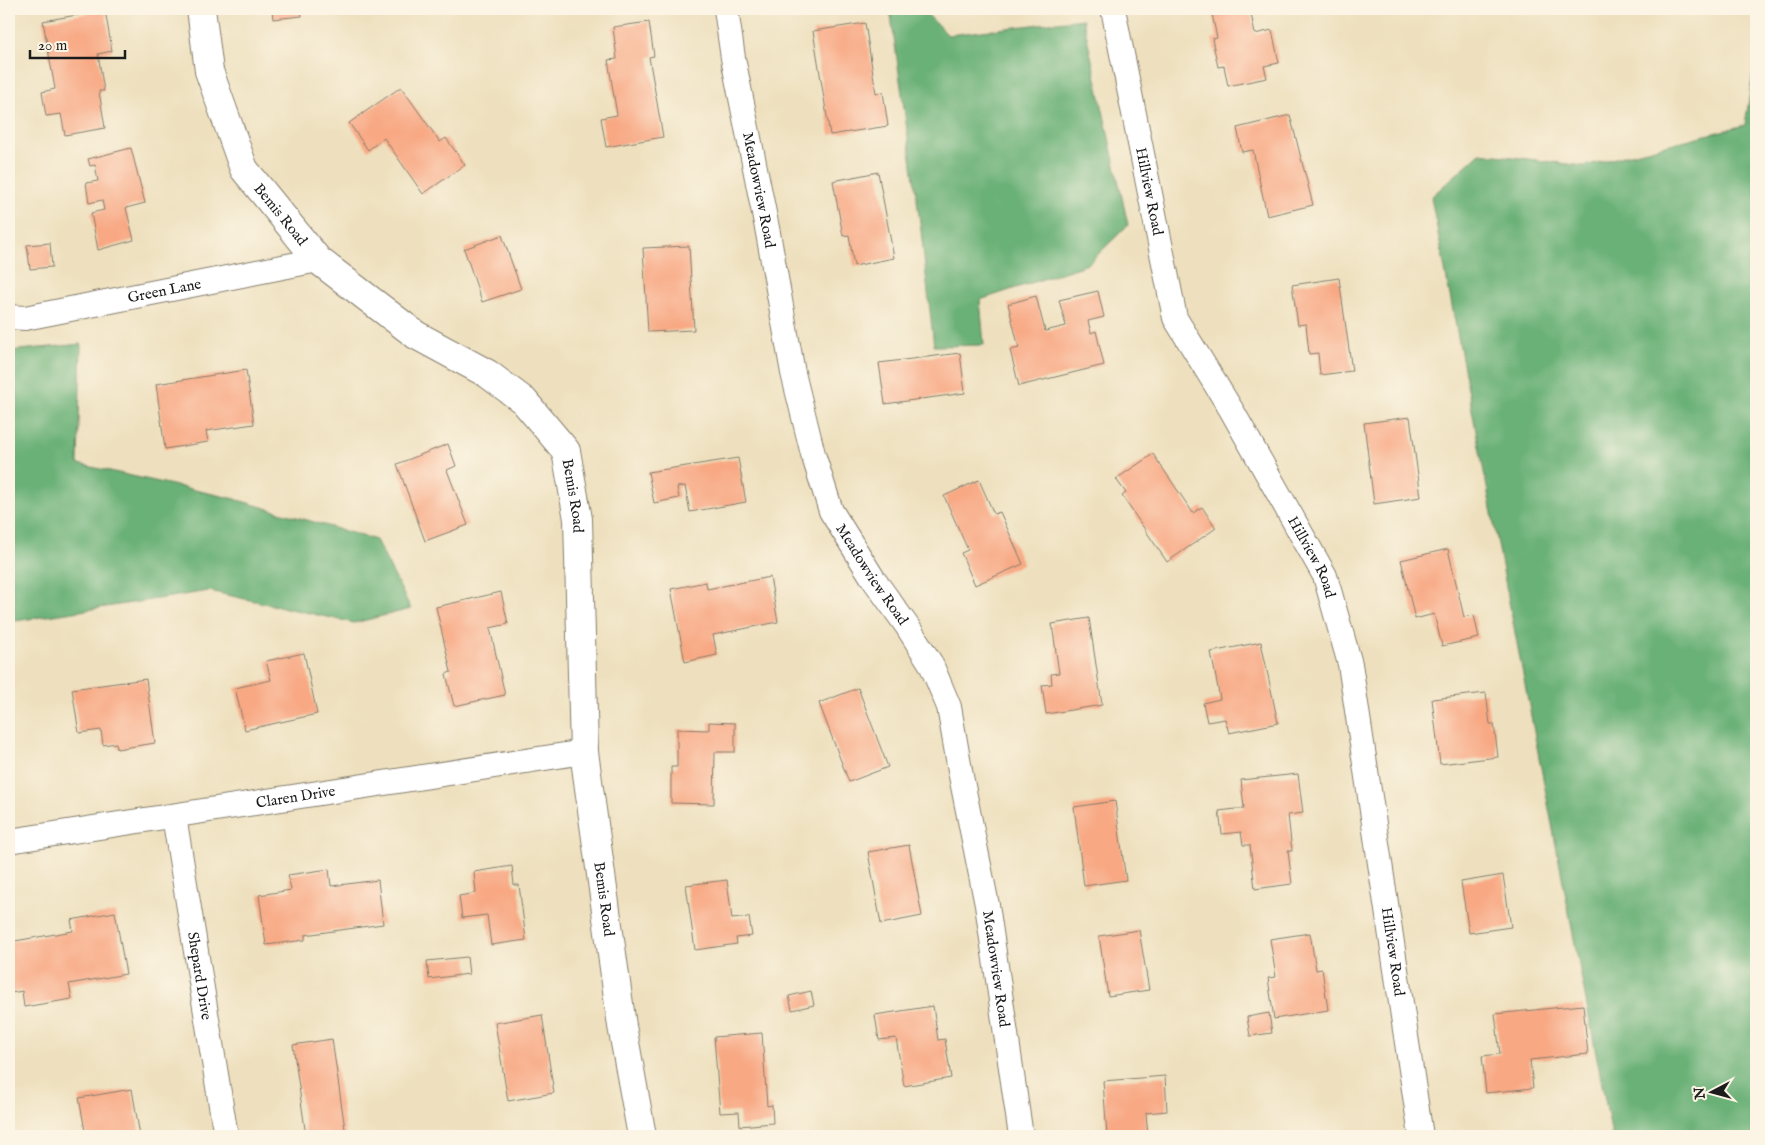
<svg xmlns="http://www.w3.org/2000/svg" width="1765" height="1145" viewBox="0 0 1765 1145" font-family="'IM FELL English',serif">
  <style>
    .forest { fill: #6ab177; stroke: #43664a }
    .building { fill: #f8a984 }
    .lines { fill: none; stroke-linecap: round; stroke-linejoin: round }
    .street-casing { stroke: #857e6d; stroke-width: 26 }
    .secondary-casing { stroke: #857e6d; stroke-width: 30 }
    .street { stroke: #fff; stroke-width: 24 }
    .secondary { stroke: #fff; stroke-width: 28 }
    .labels { text-anchor: middle; stroke-width: 4; stroke-linejoin: round; paint-order: stroke }
    .street-label { font-size: 15px; fill: #1c1c1c; stroke: #fcf5e5 }
  </style>
  <rect width="100%" height="100%" fill="#fcf5e5"/>
  <filter id="ink" filterUnits="userSpaceOnUse"><feTurbulence type="fractalNoise" baseFrequency=".02" numOctaves="2"/><feDisplacementMap in="SourceGraphic" scale="10" xChannelSelector="R" yChannelSelector="G"/><feConvolveMatrix kernelMatrix="1 2 1 2 8 2 1 2 1" color-interpolation-filters="sRGB"/></filter>
  <filter id="wash" filterUnits="userSpaceOnUse"><feTurbulence type="fractalNoise" baseFrequency=".0096" numOctaves="4" result="noise"/><feDisplacementMap in="SourceGraphic" scale="20" xChannelSelector="R" yChannelSelector="G"/><feGaussianBlur stdDeviation="1.12" result="paint"/><feColorMatrix in="noise" values="0 0 0 0 0 0 0 0 0 0 0 0 0 0 0 0 0 1.4 0 .05"/><feComposite in="paint" operator="in"/></filter>
  <g filter="url(#wash)">
    <rect width="100%" height="100%" fill="#eee0be"/>
    <g class="forest">
      <path d="M890,9h32l26,26 135,-16 45,206 -40,39 -108,36 4,45 -50,1 -14,-124z"/>
      <path d="M1756,52v1084h-144l-181,-939 49,-44 104,13 161,-41z"/>
      <path d="M81,344l-3,120 153,34 145,42 35,69 -57,14 -145,-32 -200,31v-271z"/>
    </g>
    <g id="blocks">
      <g class="building">
        <path d="M272,9h29l1,7 -29,3z"/>
        <path d="M1211,9h39l5,25 17,-4 7,33 -15,3 3,12 -39,8 -4,-20 -6,1 -6,-28 5,-1z"/>
        <path d="M105,10l7,41 -14,3 6,37h-5l6,37 -40,7 -4,-21 -15,2 -4,-24 13,-3 -12,-68z"/>
        <path d="M649,22l5,34 -5,1 14,80 -57,10 -5,-29 16,-3 -9,-55 9,-1 -4,-32z"/>
        <path d="M865,23l11,70 7,-1 5,34 -58,9 -17,-104z"/>
        <path d="M401,87l39,55 6,-4 19,27 -42,29 -39,-56 -16,12 -19,-27z"/>
        <path d="M1290,115l23,90 -46,11 -14,-66 -11,2 -5,-24z"/>
        <path d="M131,148l14,55 -19,5 8,32 -36,10 -7,-37 13,-3 -2,-10 -13,3 -3,-20 12,-2 -3,-16 -5,1 -2,-7z"/>
        <path d="M878,172l16,86 -40,8 -5,-31 -6,1 -10,-55z"/>
        <path d="M502,235l19,54 -39,13 -18,-53z"/>
        <path d="M50,243l2,24 -22,2 -3,-24z"/>
        <path d="M689,246l5,84 -46,2 -5,-84z"/>
        <path d="M1339,278l13,93 -32,4 -2,-22 -9,1 -3,-30 -8,1 -6,-40z"/>
        <path d="M1098,291l6,26 -16,4 3,12 5,-2 8,34 -85,21 -9,-36 9,-2 -11,-44 28,-8 9,35 21,-5 -7,-26z"/>
        <path d="M960,353l5,40 -80,11 -6,-41z"/>
        <path d="M246,370l8,54 -48,7 2,11 -43,7 -9,-65z"/>
        <path d="M1410,417l11,80 -47,7 -10,-81z"/>
        <path d="M448,444l8,22 -9,4 21,55 -43,16 -28,-77z"/>
        <path d="M1153,454l40,59 9,-6 14,21 -49,34 -45,-66 4,-3 -10,-14z"/>
        <path d="M738,458l8,44 -56,10 -5,-26 -8,1 2,11 -25,5 -6,-31z"/>
        <path d="M979,480l15,34 6,-2 23,52 -48,21 -14,-32 7,-3 -24,-54z"/>
        <path d="M1448,549l16,68 10,-2 5,23 -37,8 -8,-32 -19,5 -14,-59z"/>
        <path d="M770,577l8,45 -65,13 4,20 -32,7 -14,-73 35,-7 1,7z"/>
        <path d="M501,592l7,32 -18,4 15,67 -51,11 -8,-32 5,-2 -15,-65z"/>
        <path d="M1089,618l13,87 -56,9 -4,-29 10,-1 -1,-10 8,-1 -7,-49z"/>
        <path d="M1261,642l17,81 -49,10 -4,-14 -18,3 -4,-19 17,-4 -9,-47z"/>
        <path d="M304,653l13,61 -72,16 -10,-42 36,-8 -5,-19z"/>
        <path d="M146,679l9,64 -38,6 -1,-6 -13,2 -2,-15 -22,3 -7,-44z"/>
        <path d="M858,688l30,79 -39,15 -30,-79z"/>
        <path d="M1486,693l4,31h4l4,33 -58,7 -8,-65z"/>
        <path d="M709,722l26,1v29h-20l-1,52 -43,-1v-36h6v-38l32,1z"/>
        <path d="M1298,774l5,39 -15,2 4,36h-4l4,33 -37,5 -5,-44h-7l-2,-13 -19,2 -3,-23 25,-3 -3,-28z"/>
        <path d="M1115,801l11,79 -42,6 -10,-79z"/>
        <path d="M909,845l13,71 -41,8 -13,-72z"/>
        <path d="M512,866l2,19h5l7,55 -35,5 -4,-30 -25,3 -3,-22 17,-3 -2,-21z"/>
        <path d="M329,869l2,17 47,-6 5,44 -78,11v5l-39,5 -7,-50 32,-5 -3,-15z"/>
        <path d="M1503,875l8,52 -42,6 -8,-51z"/>
        <path d="M727,880l5,39 17,-2 3,19 -16,2 1,6 -42,6 -9,-65z"/>
        <path d="M115,912l11,62 -57,10 3,15 -48,8 -2,-16 -11,2 -2,-10v-41l64,-11 -2,-11z"/>
        <path d="M1139,930l10,60 -41,6 -9,-60z"/>
        <path d="M1310,933l6,37 6,-1 6,41 -54,9 -6,-41 8,-1 -6,-38z"/>
        <path d="M467,957l2,17 -40,5 -2,-18z"/>
        <path d="M811,991l3,14 -22,5 -3,-14z"/>
        <path d="M1583,1005l5,49 -58,6 3,28 -47,5 -4,-37 18,-2 -5,-40z"/>
        <path d="M933,1006l5,34 7,-1 6,39 -47,8 -8,-48 -17,2 -4,-25z"/>
        <path d="M1269,1013l3,20 -22,3 -3,-19z"/>
        <path d="M542,1015l12,78 -46,8 -13,-78z"/>
        <path d="M762,1033l5,73 5,-1 1,18 -33,3 -1,-14 -19,1 -6,-76z"/>
        <path d="M332,1039l14,97h-40l-13,-91z"/>
        <path d="M1165,1076l2,35 -21,2 2,23h-41l-4,-55z"/>
        <path d="M132,1089l8,47h-54l-7,-38z"/>
        <path d="M1574,1132l1,4h-24v-1z"/>
      </g>
    </g>
  </g>
  <g filter="url(#ink)">
    <use href="#blocks" fill-opacity="0" stroke="#857e6d" stroke-width="1"/>
    <g class="lines">
      <defs>
        <g id="street">
          <path id="s1" d="M726,9l7,49 35,175 25,140 20,81 18,57 43,69 33,46 24,38 18,43 12,69 26,129 34,231"/>
          <path id="s2" d="M1113,9l62,309 57,93 93,165 25,88 71,472"/>
          <path id="s3" d="M9,317l16,1 293,-58"/>
          <path id="s4" d="M174,816l52,320"/>
          <path id="s5" d="M9,841l575,-89"/>
        </g>
        <g id="secondary">
          <path id="s6" d="M201,9l8,62 35,98 74,91 98,75 72,39 36,27 42,50 12,68 6,233 38,274 20,110"/>
        </g>
      </defs>
      <use href="#street" class="street-casing"/>
      <use href="#secondary" class="secondary-casing"/>
      <use href="#street" class="street"/>
      <use href="#secondary" class="secondary"/>
    </g>
  </g>
  <g class="labels">
    <g class="street-label">
      <text dy="5" stroke="none"><textPath href="#s1" startOffset="184">Meadowview Road</textPath></text>
      <text dy="5" stroke="none"><textPath href="#s2" startOffset="186">Hillview Road</textPath></text>
      <text dy="5" stroke="none"><textPath href="#s6" startOffset="225">Bemis Road</textPath></text>
      <text dy="5" stroke="none"><textPath href="#s3" startOffset="158">Green Lane</textPath></text>
      <text dy="5" stroke="none"><textPath href="#s6" startOffset="645">Bemis Road</textPath></text>
      <text dy="5" stroke="none"><textPath href="#s2" startOffset="591">Hillview Road</textPath></text>
      <text dy="5" stroke="none"><textPath href="#s1" startOffset="589">Meadowview Road</textPath></text>
      <text dy="5" stroke="none"><textPath href="#s5" startOffset="290">Claren Drive</textPath></text>
      <text dy="5" stroke="none"><textPath href="#s6" startOffset="1050">Bemis Road</textPath></text>
      <text dy="5" stroke="none"><textPath href="#s2" startOffset="996">Hillview Road</textPath></text>
      <text dy="5" stroke="none"><textPath href="#s1" startOffset="1009">Meadowview Road</textPath></text>
      <text dy="5" stroke="none"><textPath href="#s4" startOffset="162">Shepard Drive</textPath></text>
    </g>
  </g>
  <rect width="1765" height="1145" fill="none" stroke="#fcf5e5" stroke-width="30"/>
  <g transform="translate(1712 1092) rotate(264)" stroke="#fcf5e5" stroke-width="4" paint-order="stroke">
  <path d="M0-4L9 19L0 12L-9 19Z" fill="#1c1c1c"/>
  <text y="-8" font-size="14" font-weight="bold" text-anchor="middle" fill="#1c1c1c">N</text>
  </g>
  <path d="M30 50v8h95v-8" fill="none" stroke="#1c1c1c" stroke-width="2.5"/>
  <text x="38" y="50" font-size="15" fill="#1c1c1c" stroke="#fcf5e5" stroke-width="4" paint-order="stroke">20 m</text>
</svg>
